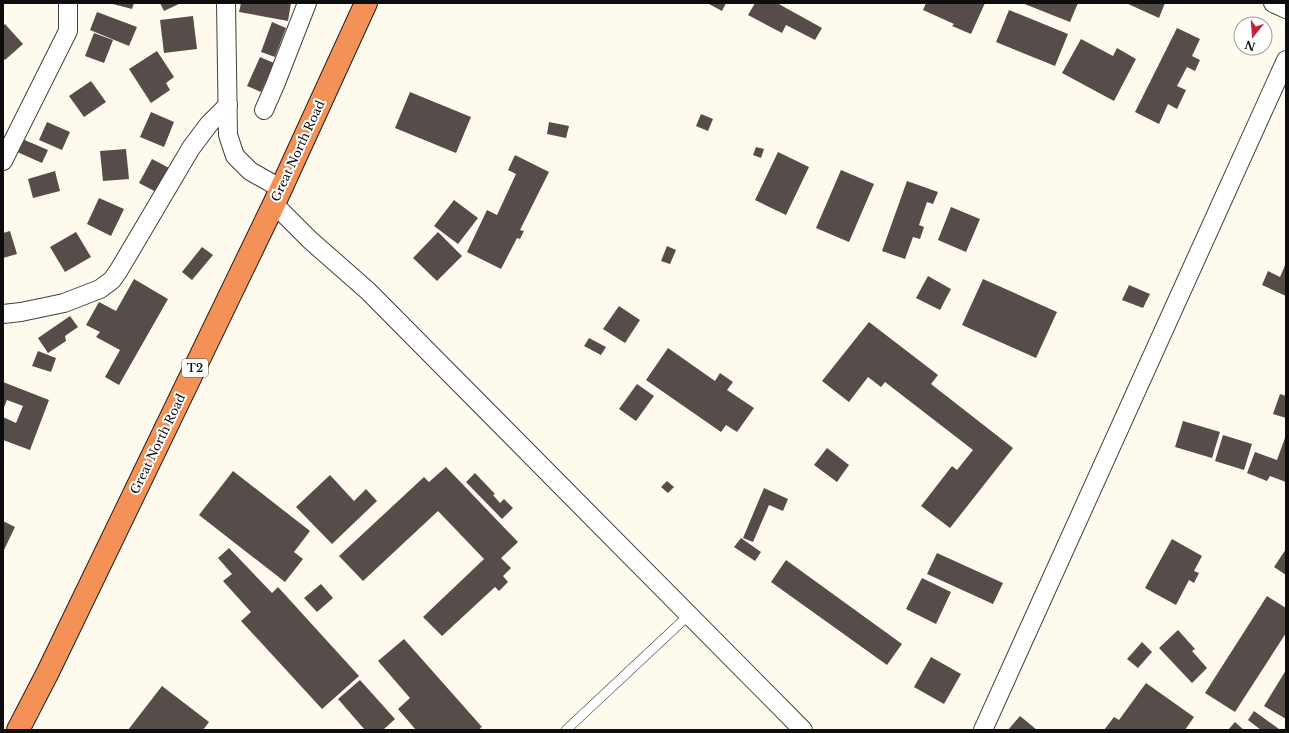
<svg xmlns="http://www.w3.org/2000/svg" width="1289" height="733" viewBox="0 0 1289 733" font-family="'Libre Baskerville',serif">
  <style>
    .building { fill: #564d4a }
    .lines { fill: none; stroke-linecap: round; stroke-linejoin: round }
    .lane-casing { stroke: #404040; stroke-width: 10 }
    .street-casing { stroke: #404040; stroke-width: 20 }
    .highway-casing { stroke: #1e1e1e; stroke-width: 24 }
    .lane { stroke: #fff; stroke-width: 9 }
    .street { stroke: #fff; stroke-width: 18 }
    .highway { stroke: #f49157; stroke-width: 22 }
    .labels { text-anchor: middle; stroke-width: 4; stroke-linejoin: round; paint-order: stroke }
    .shield { fill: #fff; stroke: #565656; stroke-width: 1 }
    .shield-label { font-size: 11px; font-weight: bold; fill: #0d0d0d }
    .street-label { font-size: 12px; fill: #0d0d0d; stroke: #fff }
  </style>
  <rect width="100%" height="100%" fill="#fffaee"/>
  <g class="building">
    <path d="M109,3h25l-2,6z"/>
    <path d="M160,3h21l-17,8z"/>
    <path d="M241,3h50l-3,18 -49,-9z"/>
    <path d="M707,3h19l-4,8z"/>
    <path d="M755,3h22l45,25 -7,12 -29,-15 -4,8 -34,-18z"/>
    <path d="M926,3h59l-14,31 -19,-8 2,-2 -31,-14z"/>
    <path d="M1022,3h56l-8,19z"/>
    <path d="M1126,3h39l-6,15z"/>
    <path d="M1009,10l59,24 -13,32 -59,-24z"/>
    <path d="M97,12l40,15 -8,19 -39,-16z"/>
    <path d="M193,16l4,33 -33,4 -4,-33z"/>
    <path d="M272,22l14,6 -11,29 -14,-5z"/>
    <path d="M5,24l18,20 -18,16 -2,-2v-32z"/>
    <path d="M1177,28l23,11 -8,17 8,4 -5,11 -8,-4 -10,19 9,4 -9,19 -9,-5 -9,20 -24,-12z"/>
    <path d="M94,33l19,7 -9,23 -19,-7z"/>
    <path d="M1081,39l32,17 4,-8 19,11 -22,42 -52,-28z"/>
    <path d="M157,51l17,26 -8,6 4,7 -19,13 -22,-34z"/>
    <path d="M260,57l14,6 -13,29 -14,-6z"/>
    <path d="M91,81l15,21 -22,15 -15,-21z"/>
    <path d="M410,92l61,25 -15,36 -61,-25z"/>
    <path d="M151,112l23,10 -10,25 -24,-10z"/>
    <path d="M701,114l12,5 -5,12 -12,-5z"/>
    <path d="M47,122l23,10 -8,18 -23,-10z"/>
    <path d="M549,122l20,4 -3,12 -19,-4z"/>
    <path d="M20,138l28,12 -6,13 -27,-12z"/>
    <path d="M756,147l8,2 -3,9 -8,-3z"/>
    <path d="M126,149l3,30 -26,2 -3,-30z"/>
    <path d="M778,152l31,15 -23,48 -31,-15z"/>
    <path d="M515,155l34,17 -29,58 4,1 -4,8 -3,-1 -16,31 -34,-17 20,-42 10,5 19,-41 -8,-4z"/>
    <path d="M152,159l21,11 -13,24 -21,-11z"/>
    <path d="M841,170l33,14 -25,58 -33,-14z"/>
    <path d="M55,171l5,20 -27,7 -5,-19z"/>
    <path d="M907,181l31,11 -5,12 -6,-2 -8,23 5,2 -4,12 -7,-2 -8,22 -23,-8z"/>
    <path d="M99,198l25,11 -13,27 -24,-12z"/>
    <path d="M454,200l24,18 -20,26 -24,-18z"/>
    <path d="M951,207l29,12 -14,33 -28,-12z"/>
    <path d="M10,231l7,23 -14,4v-25z"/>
    <path d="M76,232l15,25 -26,15 -15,-25z"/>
    <path d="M438,232l24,24 -25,25 -24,-23z"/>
    <path d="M667,246l9,4 -6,14 -9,-3z"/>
    <path d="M202,247l11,8 -21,25 -10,-8z"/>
    <path d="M1286,263v33l-24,-11 6,-14 12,6z"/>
    <path d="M928,276l23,13 -11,21 -24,-12z"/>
    <path d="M134,279l34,20 -49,86 -14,-8 15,-27 -24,-13 4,-5 -14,-7 13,-23 17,9z"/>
    <path d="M983,279l74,33 -21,46 -74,-33z"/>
    <path d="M1129,285l21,9 -7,14 -21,-8z"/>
    <path d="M619,306l21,14 -15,23 -22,-14z"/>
    <path d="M70,316l8,11 -13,9 1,5 -18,12 -10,-15z"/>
    <path d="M869,322l69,53 -7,9 82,64 -63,80 -29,-22 31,-40 5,4 16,-20 -88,-68 -4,5 -13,-10 -19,25 -27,-21z"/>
    <path d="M589,338l17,9 -5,8 -17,-9z"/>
    <path d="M668,348l47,33 5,-8 13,9 -6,8 27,18 -17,24 -11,-7 -5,7 -75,-52z"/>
    <path d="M38,351l18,7 -5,14 -19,-6z"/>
    <path d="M3,382l46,18 -19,50 -27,-10v-23l13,6 7,-17 -16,-6 -4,10z"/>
    <path d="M637,384l17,12 -18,25 -17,-12z"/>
    <path d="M1280,394l6,2v22l-13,-4z"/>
    <path d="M1183,421l37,11 -8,26 -37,-11z"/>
    <path d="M1223,435l29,9 -8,26 -29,-9z"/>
    <path d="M1286,435v47l-16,-6 -3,5 -20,-8 8,-21 22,8z"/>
    <path d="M827,448l22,17 -12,17 -23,-17z"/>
    <path d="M446,467l72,75 -17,16 10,10 -8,8 5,6 -9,9 -4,-4 -53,49 -19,-19 61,-58 -46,-48 -75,70 -24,-25 85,-79 5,5z"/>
    <path d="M233,471l77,60 -16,21 9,7 -18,23 -86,-67z"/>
    <path d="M475,473l20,21 -2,1 7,8 4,-4 9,9 -11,11 -36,-37z"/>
    <path d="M330,475l24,26 12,-12 11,12 -45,43 -36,-37z"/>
    <path d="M667,481l7,6 -6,6 -7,-6z"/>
    <path d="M764,488l24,11 -5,12 -14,-6 -16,37 -10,-4z"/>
    <path d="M3,521l12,6 -12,25z"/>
    <path d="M741,538l20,14 -6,9 -21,-14z"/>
    <path d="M1172,539l30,17 -8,15 5,2 -5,10 -5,-3 -13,25 -31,-17z"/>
    <path d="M229,548l43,45 6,-6 81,89 -37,33 -81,-88 10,-9 -28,-31 9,-7 -14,-16z"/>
    <path d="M1286,549v26l-12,-8z"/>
    <path d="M937,553l66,30 -10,21 -66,-30z"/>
    <path d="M786,560l116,84 -15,21 -116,-83z"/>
    <path d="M922,578l29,14 -15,32 -30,-15z"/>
    <path d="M321,584l12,14 -16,14 -13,-14z"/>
    <path d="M1267,596l19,12v25l-51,79 -30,-19z"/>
    <path d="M1178,630l17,19 -3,2 15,17 -15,15 -33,-35z"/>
    <path d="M404,639l78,88 -2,1 1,2h-65l-18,-21 12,-11 -32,-37z"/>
    <path d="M1142,642l10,10 -14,16 -11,-9z"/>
    <path d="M931,657l30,17 -17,30 -30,-17z"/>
    <path d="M1286,670v49l-22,-13z"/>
    <path d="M360,680l35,39 -12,11h-18l-27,-31z"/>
    <path d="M1146,683l48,34 -9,13h-81l10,-13 5,3z"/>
    <path d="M162,686l47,36 -6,8h-75z"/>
    <path d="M1254,711l25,18 -1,1h-17l-13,-10z"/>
    <path d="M1020,716l17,14h-29z"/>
    <path d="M1235,722l9,8h-16z"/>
  </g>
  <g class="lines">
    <defs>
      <path id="lane" d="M566,730l123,-115"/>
      <g id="street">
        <path d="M226,3l2,132 7,21 15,15 30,17"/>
        <path d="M1273,3l13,6"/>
        <path d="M264,110l11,-25 32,-82"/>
        <path d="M3,161l65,-130v-28"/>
        <path d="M274,204l36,36 58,51 435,439"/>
        <path d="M3,314l18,-2 43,-9 36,-14 12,-9 7,-10 72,-122 18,-24 19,-19"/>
        <path d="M983,730l303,-670"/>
      </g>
      <path id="highway" d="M18,730l30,-58 226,-468 92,-201"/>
    </defs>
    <use href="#lane" class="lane-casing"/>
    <use href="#street" class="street-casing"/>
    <use href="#highway" class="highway-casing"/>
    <use href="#lane" class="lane"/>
    <use href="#street" class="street"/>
    <use href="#highway" class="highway"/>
  </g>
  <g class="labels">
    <rect class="shield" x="182" y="359" width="26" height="18" rx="3"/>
    <g class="shield-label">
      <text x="195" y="372">T2</text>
    </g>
    <g class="street-label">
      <text transform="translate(298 151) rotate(-65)" y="4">Great North Road</text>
      <text transform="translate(158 444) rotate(-64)" y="4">Great North Road</text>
    </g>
  </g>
  <rect width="1289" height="733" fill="none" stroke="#0d0d0d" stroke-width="8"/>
  <g transform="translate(1253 36) rotate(197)"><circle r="19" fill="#ffffff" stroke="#9e9e9e"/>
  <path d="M0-3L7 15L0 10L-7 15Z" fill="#be253a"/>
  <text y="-6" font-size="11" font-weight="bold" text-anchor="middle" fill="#0d0d0d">N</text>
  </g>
</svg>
